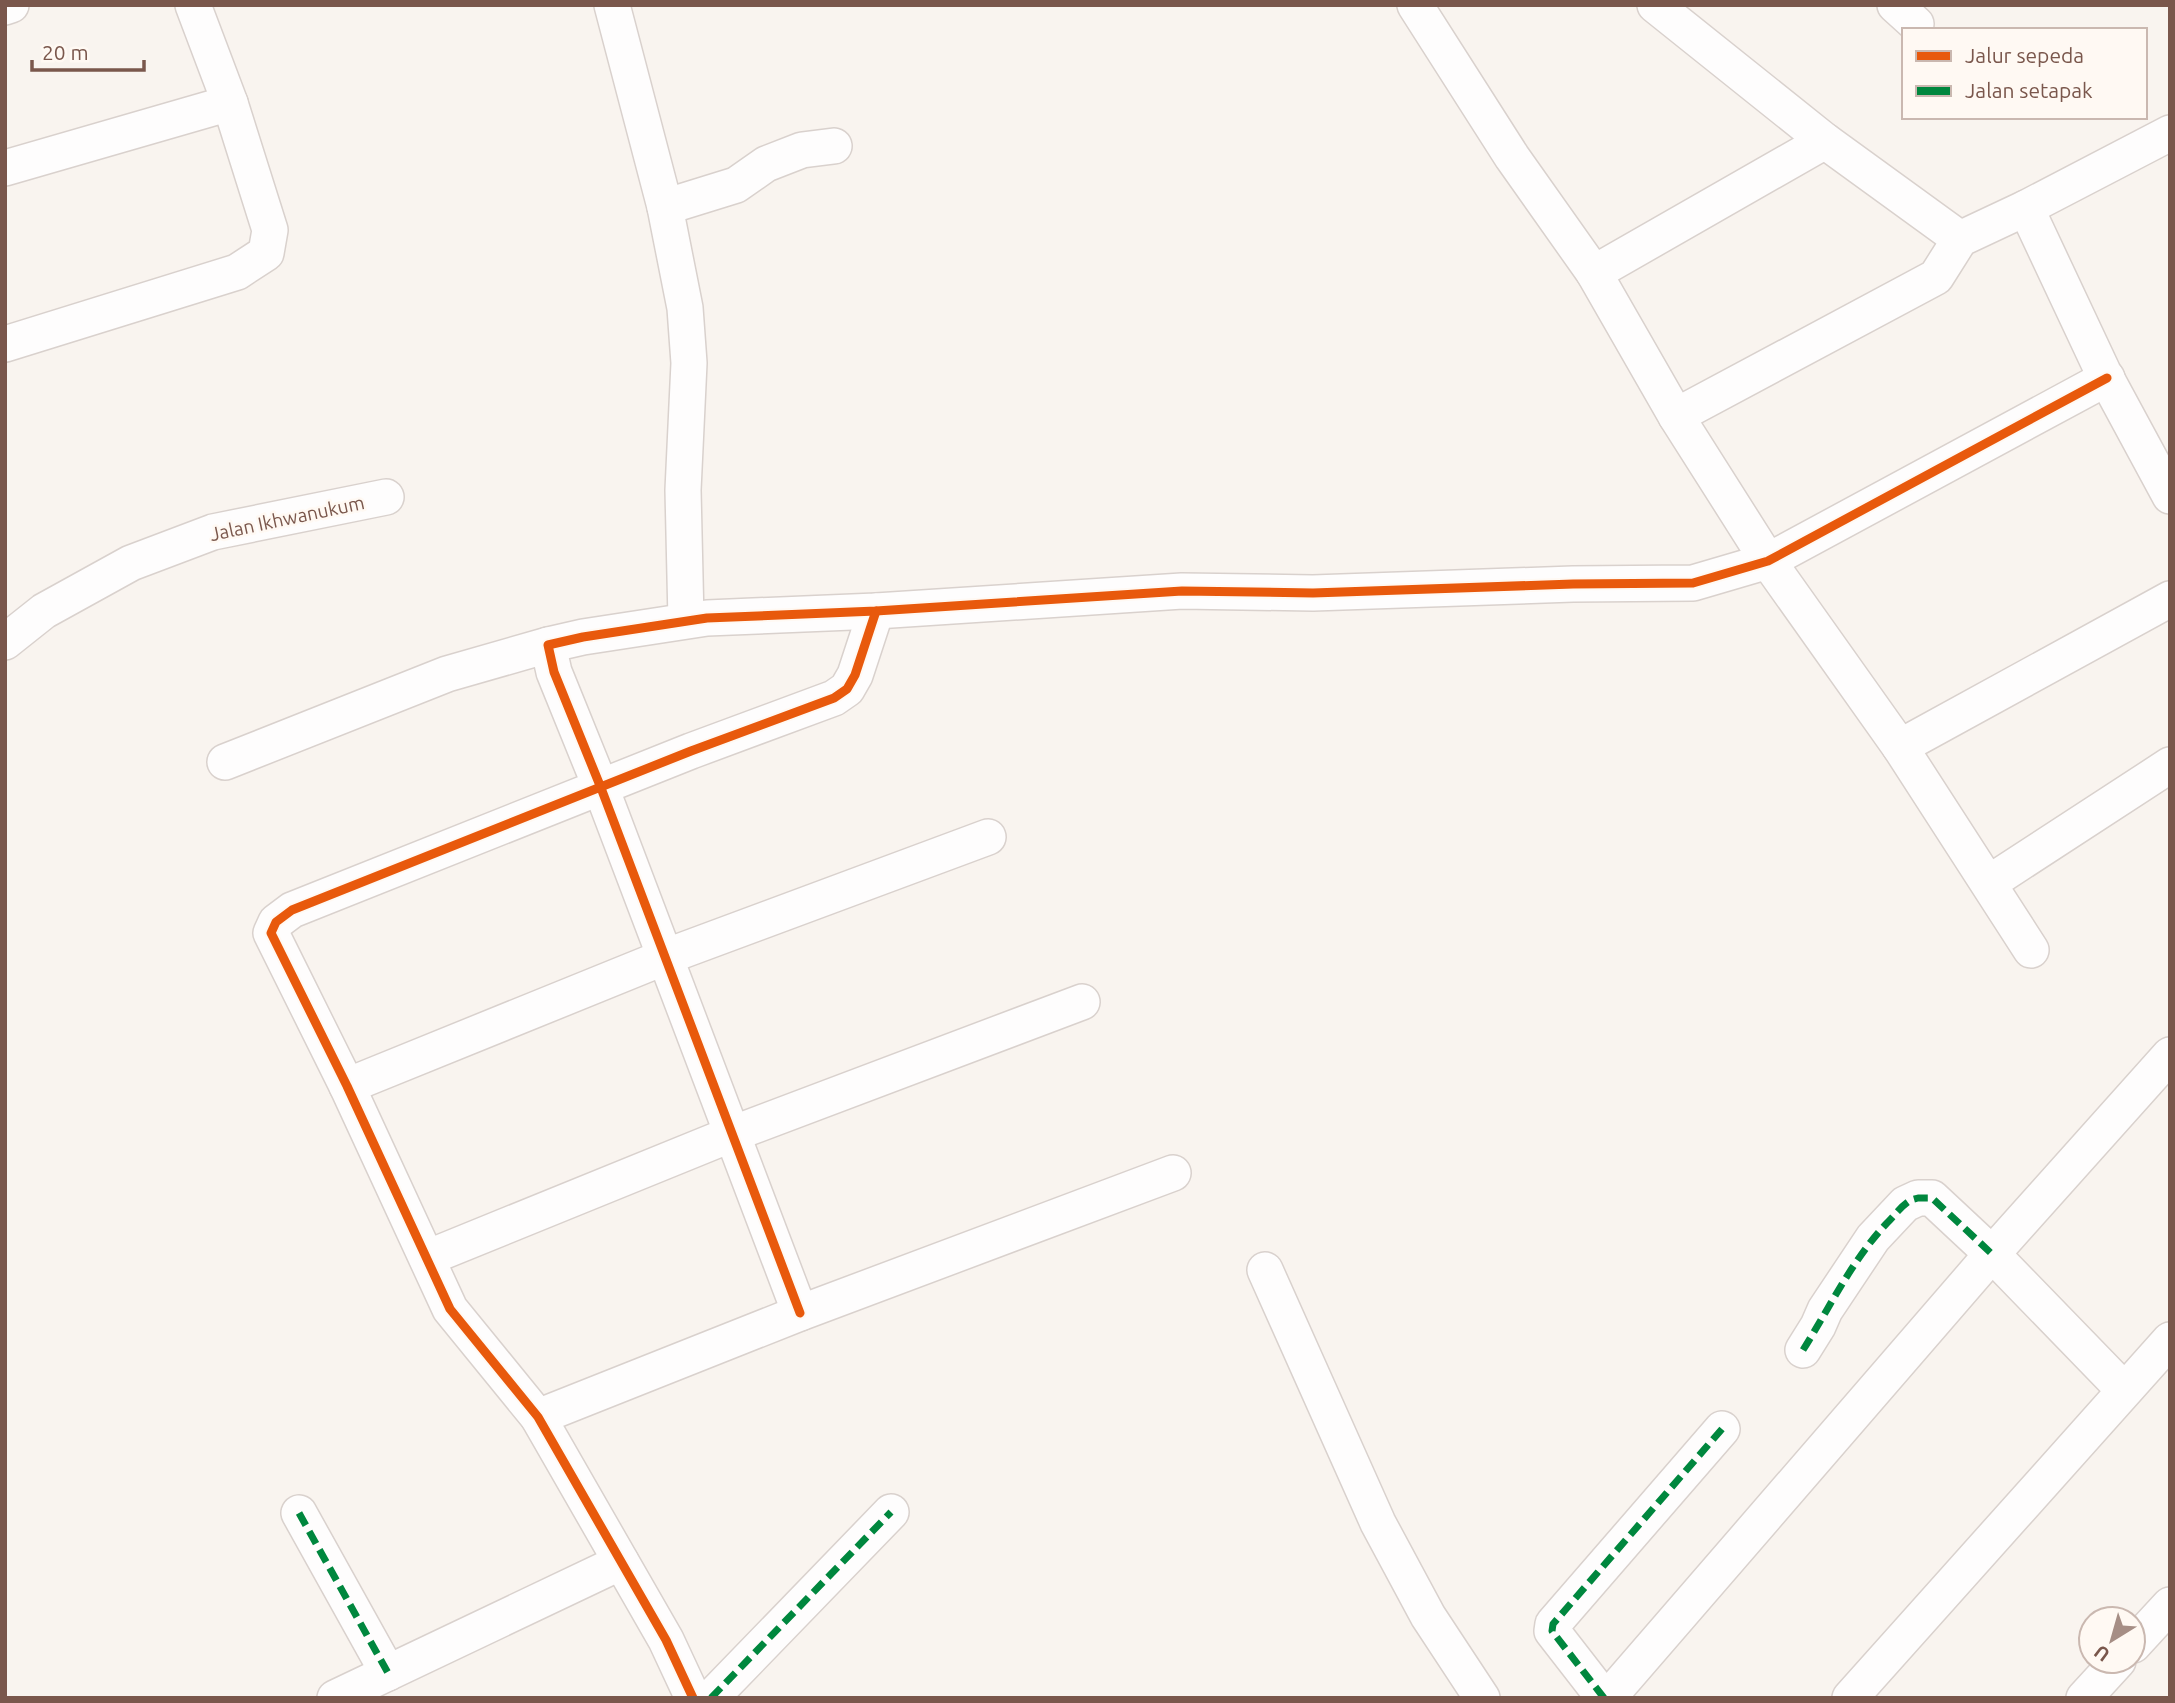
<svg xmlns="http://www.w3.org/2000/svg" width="2175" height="1703" viewBox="0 0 2175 1703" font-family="Ubuntu,sans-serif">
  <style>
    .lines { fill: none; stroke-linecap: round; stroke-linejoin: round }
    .street-casing { stroke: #d9d1cd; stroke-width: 38 }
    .street { stroke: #fefdfd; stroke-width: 35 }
    .quiet { stroke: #00873e; stroke-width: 7; stroke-dasharray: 14 7; stroke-linecap: butt }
    .cycleway-casing { stroke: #fff9f3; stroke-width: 13 }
    .cycleway { stroke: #e8590c; stroke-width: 9 }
    .labels { text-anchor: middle; stroke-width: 5; stroke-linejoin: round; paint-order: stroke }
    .street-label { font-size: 19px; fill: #7a574c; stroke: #fff9f3 }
  </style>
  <rect width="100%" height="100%" fill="#f9f4ef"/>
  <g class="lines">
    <defs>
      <g id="street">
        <path d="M612,5l53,202 20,101 4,55 -6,127 3,130"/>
        <path d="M1415,5l97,152 82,116 82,143 92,145 132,186 131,203"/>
        <path d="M1655,5l170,136 135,98"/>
        <path d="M1895,5l21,19"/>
        <path d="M5,7l6,-2"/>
        <path d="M2170,133l-144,75 77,164 67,124"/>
        <path d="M5,168l225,-65"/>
        <path d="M665,207l71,-22 30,-21 36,-14 32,-4"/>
        <path d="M1594,273l231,-132"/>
        <path d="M5,344l232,-72 29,-19 4,-23 -40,-127 -37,-98"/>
        <path d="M1676,416l260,-139 24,-38 66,-31"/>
        <path d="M5,642l39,-31 87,-48 82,-31 173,-35"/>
        <path d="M1900,747l270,-148"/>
        <path d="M225,762l222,-88 101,-29"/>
        <path d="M1989,883l181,-118"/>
        <path d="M347,1086l318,-129 323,-120"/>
        <path d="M427,1258l305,-124 350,-132"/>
        <path d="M1265,1270l113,253 50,93 54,82"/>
        <path d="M800,1313l-199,-525 -47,-116 -6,-27 35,-8 124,-19 169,-7 306,-20 131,2 260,-9 120,-1 75,-22 339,-183"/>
        <path d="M1803,1350l15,-24 7,-16 48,-72 32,-34 13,-6h14l60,56 132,136"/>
        <path d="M538,1417l262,-104 373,-140"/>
        <path d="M299,1513l89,160"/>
        <path d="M2133,1645l37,-40"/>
        <path d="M335,1698l286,-136"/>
        <path d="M693,1698l-27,-58 -128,-223 -88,-108 -103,-223 -76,-153 5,-11 16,-12 399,-159 143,-53 13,-9 8,-14 21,-64"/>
        <path d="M711,1698l180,-186"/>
        <path d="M1604,1698l-52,-67 1,-7 169,-195"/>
        <path d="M1608,1698l384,-444 178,-199"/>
        <path d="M1850,1698l320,-358"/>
        <path d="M2084,1698l34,-37"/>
      </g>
    </defs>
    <use href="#street" class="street-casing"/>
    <use href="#street" class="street"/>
    <g class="quiet">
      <path d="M1803,1350c27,-43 49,-90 84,-127 8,-8 14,-17 24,-23l7,-2h14l60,56"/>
      <path d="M299,1513l89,160"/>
      <path d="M711,1698l180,-186"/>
      <path d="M1604,1698l-52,-67 1,-7 169,-195"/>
    </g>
    <defs>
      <g id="cycleway">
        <path d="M800,1313l-199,-525 -47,-116 -6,-27 35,-8 124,-19 169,-7 306,-20 131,2 260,-9 120,-1 75,-22 339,-183"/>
        <path d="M693,1698l-27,-58 -128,-223 -88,-108 -103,-223 -76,-153 5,-11 16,-12 399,-159 143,-53 13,-9 8,-14 21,-64"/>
      </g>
    </defs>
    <use href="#cycleway" class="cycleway-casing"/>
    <use href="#cycleway" class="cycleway"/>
  </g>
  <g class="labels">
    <g class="street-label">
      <text transform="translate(287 518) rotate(-12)" y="7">Jalan Ikhwanukum</text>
    </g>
  </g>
  <rect width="2175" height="1703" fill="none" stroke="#7a574c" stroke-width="14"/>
  <rect x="1902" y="28" width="245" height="91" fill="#fff9f3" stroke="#cab8b0" stroke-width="2"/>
  <rect x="1916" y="51" width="35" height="10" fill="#e8590c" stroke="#cab8b0" stroke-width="2"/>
  <text x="1965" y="63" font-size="21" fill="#7a574c">Jalur sepeda</text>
  <rect x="1916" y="86" width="35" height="10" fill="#00873e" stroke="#cab8b0" stroke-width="2"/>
  <text x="1965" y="98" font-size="21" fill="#7a574c">Jalan setapak</text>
  <g transform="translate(2112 1640) rotate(217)"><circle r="33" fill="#fff9f3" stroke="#cab8b0" stroke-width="2"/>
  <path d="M0-5L12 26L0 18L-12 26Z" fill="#a68e85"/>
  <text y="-10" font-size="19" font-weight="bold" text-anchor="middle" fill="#7a574c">U</text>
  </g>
  <path d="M32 60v10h112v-10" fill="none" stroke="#7a574c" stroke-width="3.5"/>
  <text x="42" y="60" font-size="21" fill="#7a574c" stroke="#fff9f3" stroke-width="5" paint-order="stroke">20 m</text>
</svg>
